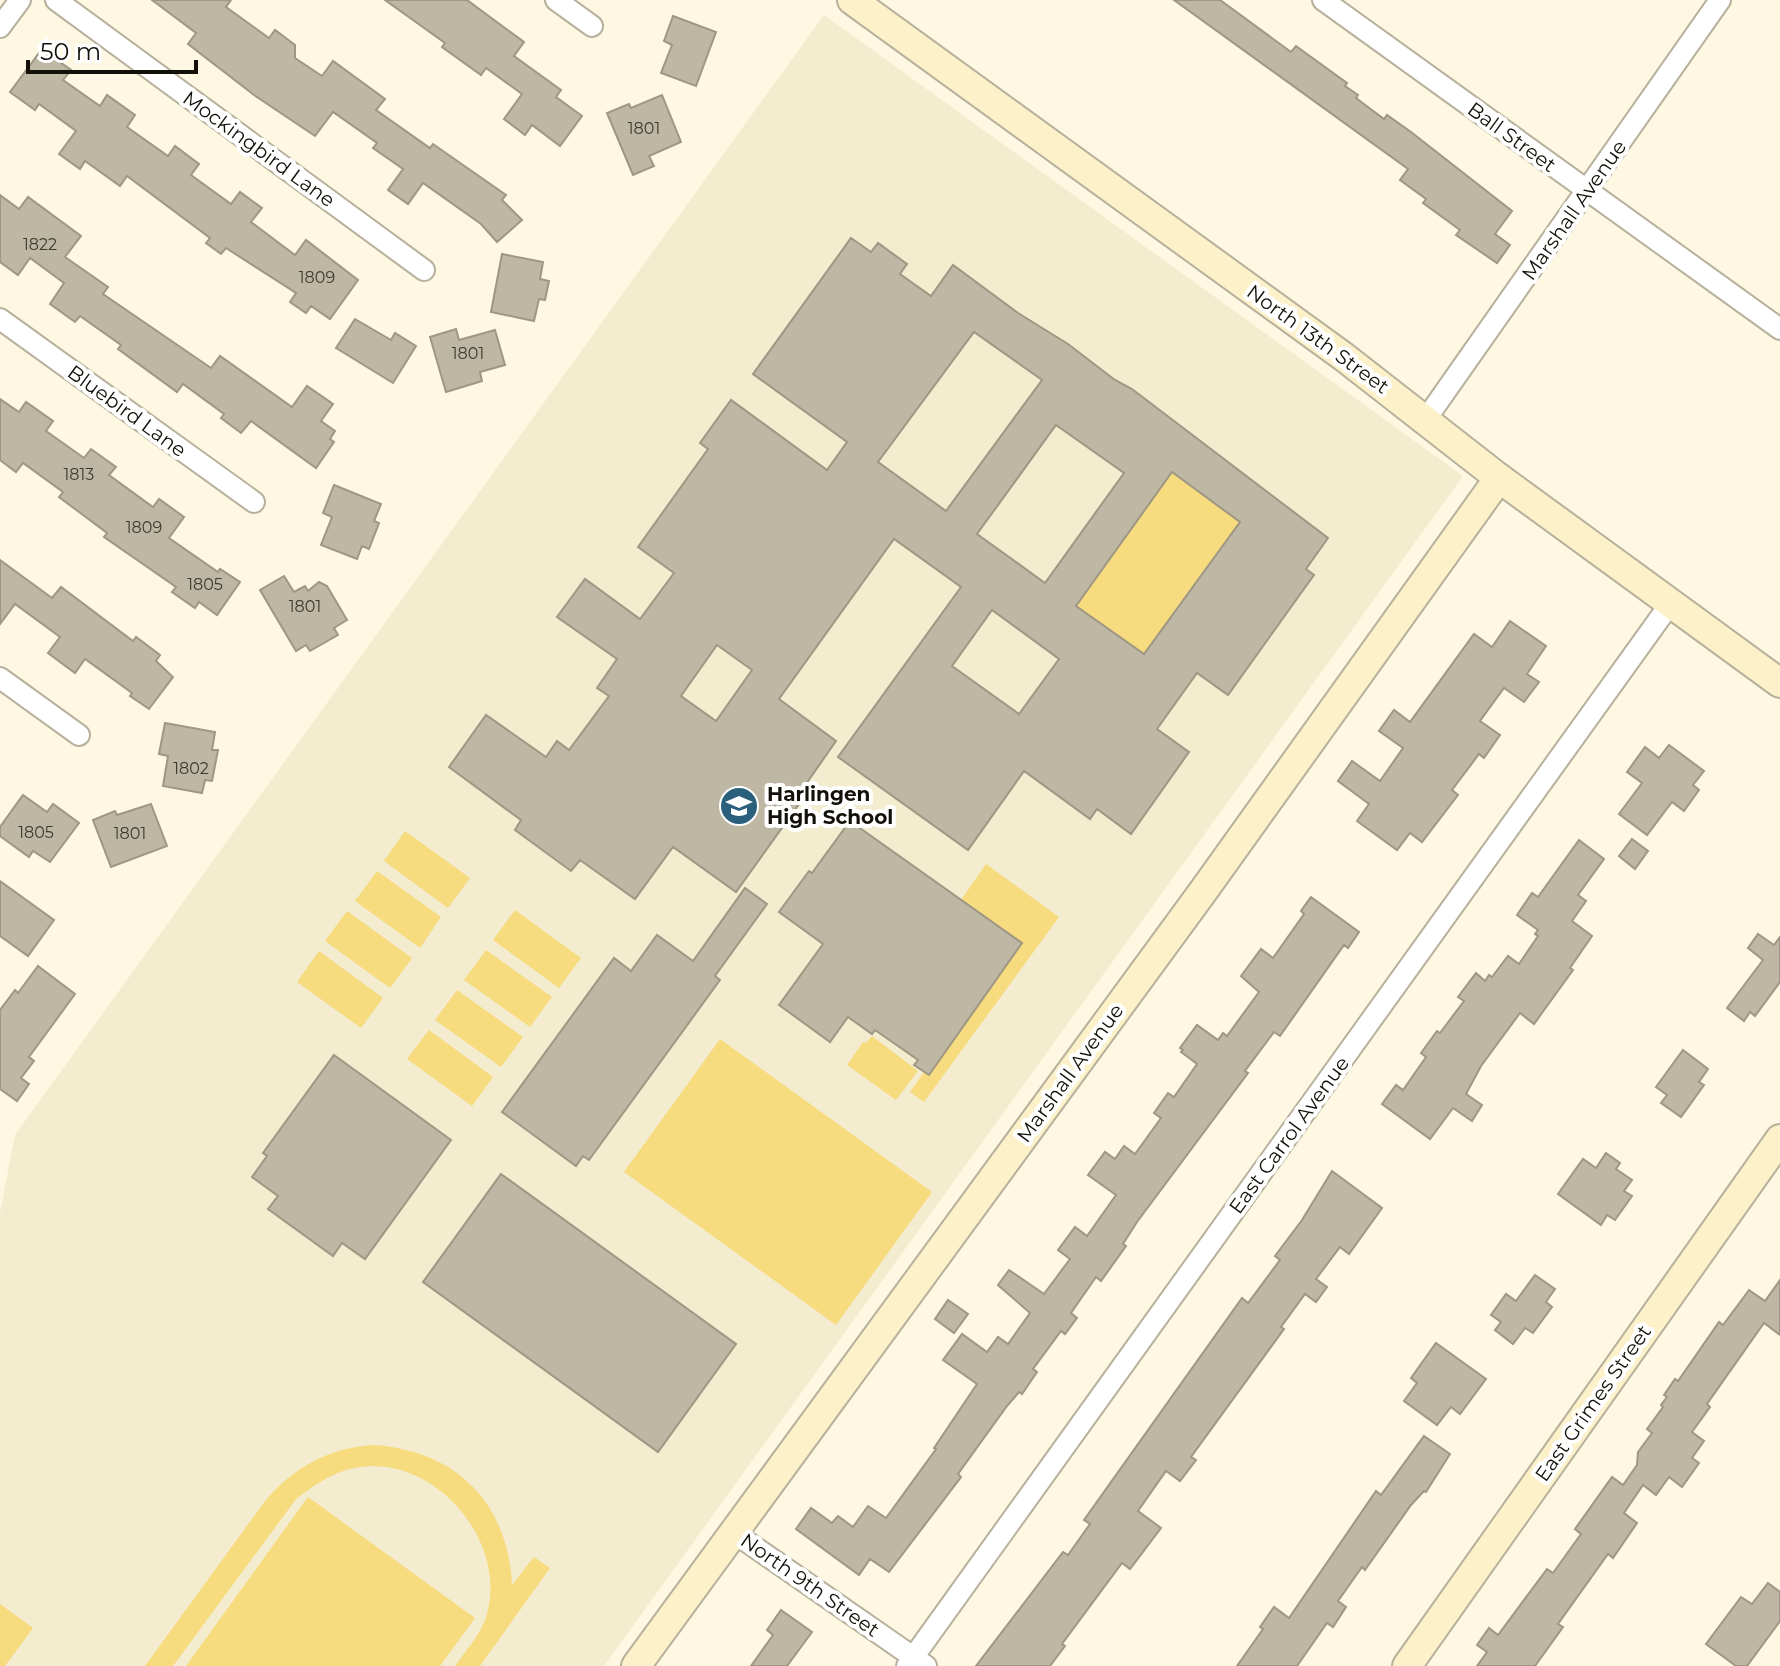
<svg xmlns="http://www.w3.org/2000/svg" width="1780" height="1666" viewBox="0 0 1780 1666" font-family="Montserrat,sans-serif">
  <style>
    .built { fill: #f3ecce }
    .green { fill: #f7db7f }
    .building { fill: #beb7a3; stroke: #9d9783; stroke-width: 2; fill-rule: evenodd }
    .lines { fill: none; stroke-linecap: round; stroke-linejoin: round }
    .street-casing { stroke: #b7b09c; stroke-width: 24 }
    .secondary-casing { stroke: #b7b09c; stroke-width: 32 }
    .street { stroke: #fff; stroke-width: 20 }
    .secondary { stroke: #fcf1c8; stroke-width: 28 }
    .labels { text-anchor: middle; stroke-width: 8; stroke-linejoin: round; paint-order: stroke }
    .number-label { font-size: 16px; fill: #3d3a30 }
    .street-label { font-size: 20px; fill: #121009; stroke: #fff }
    .poi-label { font-size: 20px; font-weight: bold; fill: #121009; stroke: #fff; text-anchor: start }
  </style>
  <rect width="100%" height="100%" fill="#fef7e1"/>
  <path class="built" d="M824,15l639,461 -859,1190h-604v-453l15,-78z"/>
  <g class="green">
    <path d="M1172,472l68,50 -116,159 -3,-43 -45,-32z"/>
    <path d="M405,831l65,47 -22,30 -64,-47z"/>
    <path d="M986,864l73,53 -135,185 -14,-10 14,-20 5,3 32,-175z"/>
    <path d="M377,871l64,46 -21,31 -65,-47z"/>
    <path d="M515,910l66,48 -22,30 -66,-48z"/>
    <path d="M347,911l65,47 -22,30 -65,-47z"/>
    <path d="M486,950l66,47 -22,30 -66,-47z"/>
    <path d="M319,951l64,47 -22,30 -64,-46z"/>
    <path d="M457,990l66,47 -22,30 -66,-47z"/>
    <path d="M429,1030l64,47 -21,29 -65,-47z"/>
    <path d="M872,1036l46,35 -22,29 -49,-35 16,-23 3,1z"/>
    <path d="M720,1039l212,153 -96,133 -212,-153z"/>
    <path d="M371,1445c83,4 137,56 141,140l22,-28 16,11 -70,98h-25c11,-16 27,-33 32,-52 19,-69 -43,-147 -113,-148 -32,0 -53,14 -78,33l-123,167h-28l120,-165c28,-33 62,-52 106,-56z"/>
    <path d="M308,1497l167,121 -35,48h-254z"/>
    <path d="M0,1604l33,24 -28,38h-5z"/>
  </g>
  <g class="building">
    <path d="M152,0h79l-5,7 43,31 6,-8 20,15v13l27,18 11,-15 52,38 -9,11 54,38 3,-4 73,51 -4,5 20,20 -25,22 -16,-18 -58,-41 -15,21 -20,-14 15,-21 -30,-21 4,-5 -44,-31 -18,24 -61,-41 -66,-51 8,-11z"/>
    <path d="M385,0h82l57,42 -10,14 47,34 -5,7 26,19 -22,30 -28,-21 -7,10 -21,-16 18,-25 -36,-26 -5,7 -39,-28 3,-4z"/>
    <path d="M1174,0h46l71,52 5,-6 51,37 -2,3 13,9 -2,3 28,21 3,-4 24,17 101,79 -17,23 15,11 -13,18 -41,-28 4,-5 -37,-27 3,-4 -26,-19 8,-11z"/>
    <path d="M673,16l43,16 -20,54 -35,-13 11,-28 -8,-4z"/>
    <path d="M42,49l29,21 -8,10 37,26 7,-11 28,20 -8,12 41,29 7,-10 24,18 -8,11 40,29 9,-12 22,16 -11,14 44,33 11,-15 52,40 -28,39 -19,-13 -5,7 -16,-11 6,-9 -70,-45 -5,6 -15,-11 4,-5 -83,-62 -7,10 -35,-25 -5,8 -21,-15 17,-23 -37,-27 -4,6 -25,-18z"/>
    <path d="M662,95l19,47 -32,14 5,10 -21,9 -26,-62 22,-9 2,4z"/>
    <path d="M0,195l19,14 9,-12 53,39 -16,21 43,30 -5,7 108,74 9,-12 72,51 15,-21 26,18 -12,17 14,10 -5,8 4,3 -18,26 -65,-47 -10,12 -20,-15 3,-4 -41,-30 -6,8 -59,-43 3,-4 -41,-29 -5,6 -25,-18 14,-21 -34,-25 -12,17 -18,-13z"/>
    <path d="M851,238l20,14 7,-9 29,21 -7,10 31,22 22,-31 65,48 50,31 47,36 17,9 196,149 -22,31 8,6 -86,120 -31,-22 -40,56 32,23 -58,82 -34,-25 -7,10 -66,-48 -56,79 -130,-93 123,-170 -67,-48 -115,160 57,42 -39,56 5,3 -66,92 -63,-45 -38,52 -55,-39 -9,11 -56,-41 6,-10 -72,-53 37,-52 60,42 11,-16 12,9 40,-54 -12,-8 20,-29 -60,-42 28,-38 55,40 34,-46 -36,-26 70,-98 -8,-6 31,-43 96,70 20,-28 -94,-68zM974,332l68,48 -96,131 -68,-49zM1056,425l68,48 -79,110 -68,-49zM1172,472l68,50 -96,132 -68,-48zM992,610l67,49 -40,55 -67,-48zM717,645l35,25 -36,51 -35,-25z"/>
    <path d="M502,254l41,8 -3,17 9,2 -4,19 -6,-1 -5,22 -43,-9z"/>
    <path d="M355,319l36,21 4,-7 21,13 -23,37 -57,-35z"/>
    <path d="M456,329l3,11 36,-10 10,35 -25,7 2,9 -36,11 -16,-55z"/>
    <path d="M0,399l19,13 7,-10 27,19 -7,10 38,27 7,-9 25,18 -7,8 44,32 6,-8 25,18 -15,21 49,34 2,-3 20,13 -23,33 -18,-13 -4,6 -23,-16 4,-5 -72,-50 3,-4 -48,-36 4,-5 -40,-29 -7,9 -16,-12z"/>
    <path d="M334,485l47,19 -7,17 5,2 -10,26 -7,-3 -5,13 -36,-14 11,-28 -9,-4z"/>
    <path d="M0,560l52,38 9,-11 72,54 3,-4 24,18 -4,6 17,16 -24,32 -19,-13 2,-3 -47,-34 -10,14 -27,-20 12,-16 -45,-33 -15,20z"/>
    <path d="M284,576l10,16 11,-6 3,5 11,-9 8,4 20,34 -13,8 4,7 -28,16 -4,-6 -10,6 -36,-61z"/>
    <path d="M1510,621l36,25 -19,28 12,8 -15,20 -20,-14 -24,33 20,14 -16,23 -5,-4 -27,36 6,5 -36,47 -12,-9 -13,17 -40,-29 12,-17 -31,-23 14,-20 28,20 23,-33 -24,-17 15,-21 16,12 64,-88 18,13z"/>
    <path d="M165,723l50,9 -3,18h6l-6,31 -7,-1 -3,13 -39,-7 5,-30 -9,-2z"/>
    <path d="M1669,745l35,26 -11,14 6,5 -15,21 -12,-9 -25,33 -28,-21 23,-31 -15,-11 18,-25 14,11z"/>
    <path d="M23,795l24,17 6,-8 26,19 -29,39 -17,-11 -4,6 -29,-21v-9z"/>
    <path d="M151,804l16,42 -56,21 -18,-47 22,-9 2,4z"/>
    <path d="M850,821l172,122 -93,132 -15,-10 4,-5 -43,-30 -3,4 -24,-17 -18,25 -51,-37 44,-61 -44,-32 30,-41 3,2z"/>
    <path d="M1632,839l16,12 -13,18 -16,-13z"/>
    <path d="M1579,840l25,19 -26,36 8,6 -14,20 20,15 -22,32 3,2 -39,54 -14,-11 -39,53 -15,28 16,11 -10,16 -19,-13 -23,31 -48,-35 14,-19 7,5 23,-33 -5,-4 16,-22 3,2 24,-32 -6,-4 18,-24 9,8 4,-6 3,2 16,-21 11,8 19,-28 -3,-2 3,-4 -21,-15 15,-22 6,4z"/>
    <path d="M0,881l54,39 -26,36 -28,-20z"/>
    <path d="M745,888l22,16 -52,72 5,4 -131,180 -6,-4 -7,10 -74,-54 112,-154 17,13 26,-36 36,26z"/>
    <path d="M1311,897l48,35 -11,16 -4,-3 -64,91 -6,-4 -29,39 3,2 -111,149 -14,22 3,2 -25,35 -5,-4 -25,36 6,5 -12,16 -4,-3 -28,38 4,3 -15,22 -3,-2 -12,14 -49,68 3,3 -72,95 -19,-13 -11,16 -63,-46 15,-21 21,15 6,-7 15,11 15,-21 18,12 50,-69 -2,-1 43,-64 -34,-24 19,-26 25,18 11,-15 10,7 22,-31 -32,-28 11,-15 35,24 26,-35 -12,-9 17,-23 12,9 29,-41 -28,-20 17,-23 10,7 9,-13 11,8 26,-36 -7,-5 14,-20 6,4 23,-33 -16,-12 2,-2 -3,-2 17,-23 21,15 5,-7 4,3 32,-44 -18,-16 20,-27 12,9 31,-44 -3,-3z"/>
    <path d="M1758,934l16,11 6,-8v45l-25,34 -5,-4 -6,9 -17,-13 36,-48 -15,-12z"/>
    <path d="M38,966l37,28 -46,63 5,4 -13,17 8,6 -12,17 -17,-12v-79l15,-20 3,3z"/>
    <path d="M1683,1050l25,19 -9,13 5,3 -23,32 -20,-14 6,-8 -11,-8z"/>
    <path d="M334,1055l117,85 -86,119 -23,-16 -9,13 -65,-47 10,-13 -26,-19 15,-21 -4,-3z"/>
    <path d="M1606,1153l14,10 -4,6 16,11 -8,11 8,5 -17,24 -8,-5 -6,10 -43,-31 25,-35 13,9z"/>
    <path d="M1332,1171l50,37 -33,46 -9,-7 -24,32 11,8 -11,15 -11,-8 -24,33 3,2 -93,128 5,3 -16,21 -14,-10 -28,40 23,17 -31,41 -8,-6 -60,81 3,2 -15,20h-74l87,-114 5,3 22,-31 -6,-4 158,-222 6,5 32,-43 -5,-4 27,-36z"/>
    <path d="M501,1174l235,170 -78,108 -235,-170z"/>
    <path d="M1535,1275l20,14 -9,13 6,5 -19,26 -8,-5 -12,16 -18,-14 6,-8 -10,-7 15,-21 10,7z"/>
    <path d="M1780,1280v55l-16,-12 -57,81 3,3 -18,25 12,9 -12,17 7,5 -17,24 -13,-10 -13,18 -13,-10 -19,28 13,10 -24,35 -5,-4 -50,70 5,3 -28,39h-58l10,-14 -10,-7 12,-17 9,7 49,-66 6,4 28,-39 -6,-5 37,-52 11,8 14,-20 1,-13 14,-19 -5,-4 16,-22 -2,-2 6,-8 -3,-2 11,-16 3,2 41,-59 4,3 26,-35 16,11z"/>
    <path d="M948,1300l20,14 -14,19 -19,-14z"/>
    <path d="M1436,1343l50,36 -26,35 -9,-7 -14,18 -33,-24 13,-18 -6,-5z"/>
    <path d="M1424,1436l26,18 -24,38 -2,-1 -13,14 -46,65 -3,-3 -24,34 8,6 -13,20 -6,-4 -30,43h-60l26,-37 -3,-2 14,-20 15,11 87,-127 5,4z"/>
    <path d="M1768,1583l12,9v29l-33,45h-11l-30,-22 35,-47 11,7z"/>
    <path d="M781,1610l31,22 -25,34h-36l22,-31 -6,-5z"/>
  </g>
  <g class="lines">
    <defs>
      <g id="street">
        <path d="M56,0l368,270"/>
        <path d="M556,0l36,26"/>
        <path d="M1323,0l457,329"/>
        <path d="M0,27l20,-27"/>
        <path d="M0,319l254,183"/>
        <path d="M1426,419l294,-419"/>
        <path d="M0,678l79,57"/>
        <path d="M733,1532l193,134"/>
        <path d="M907,1666l763,-1062"/>
      </g>
      <g id="secondary">
        <path d="M852,0l492,357 155,121 281,205"/>
        <path d="M636,1666l568,-776 295,-412"/>
        <path d="M1407,1666l373,-527"/>
      </g>
    </defs>
    <use href="#street" class="street-casing"/>
    <use href="#secondary" class="secondary-casing"/>
    <use href="#street" class="street"/>
    <use href="#secondary" class="secondary"/>
  </g>
  <defs>
    <symbol id="school-disc" viewBox="-11 -11 22 22"><circle r="9.5" fill="#2a607b" stroke="#fff"/><path d="M0-5L7-2L0 1L-7-2ZM-4 1L0 2.5L4 1V4Q0 6-4 4Z" fill="#fff"/></symbol>
  </defs>
  <g fill-rule="evenodd">
    <use href="#school-disc" x="717" y="784" width="44" height="44"/>
  </g>
  <g class="labels">
    <g class="number-label">
      <text x="644" y="134">1801</text>
      <text x="40" y="250">1822</text>
      <text x="317" y="283">1809</text>
      <text x="468" y="359">1801</text>
      <text x="79" y="480">1813</text>
      <text x="144" y="533">1809</text>
      <text x="205" y="590">1805</text>
      <text x="305" y="612">1801</text>
      <text x="191" y="774">1802</text>
      <text x="36" y="838">1805</text>
      <text x="130" y="839">1801</text>
    </g>
    <g class="street-label">
      <text transform="translate(1512 137) rotate(36)" y="7">Ball Street</text>
      <text transform="translate(259 149) rotate(36)" y="7">Mockingbird Lane</text>
      <text transform="translate(1574 210) rotate(-55)" y="7">Marshall Avenue</text>
      <text transform="translate(1318 339) rotate(36)" y="7">North 13th Street</text>
      <text transform="translate(127 411) rotate(36)" y="7">Bluebird Lane</text>
      <text transform="translate(1070 1073) rotate(-54)" y="7">Marshall Avenue</text>
      <text transform="translate(1289 1135) rotate(-54)" y="7">East Carrol Avenue</text>
      <text transform="translate(1593 1403) rotate(-55)" y="7">East Grimes Street</text>
      <text transform="translate(810 1585) rotate(35)" y="7">North 9th Street</text>
    </g>
    <g class="poi-label">
      <text x="767" y="801">Harlingen<tspan x="767" dy="23">High School</tspan></text>
    </g>
  </g>
  <path d="M28 60v12h168v-12" fill="none" stroke="#121009" stroke-width="4"/>
  <text x="40" y="60" font-size="24" fill="#121009" stroke="#ffffff" stroke-width="6" paint-order="stroke">50 m</text>
</svg>
